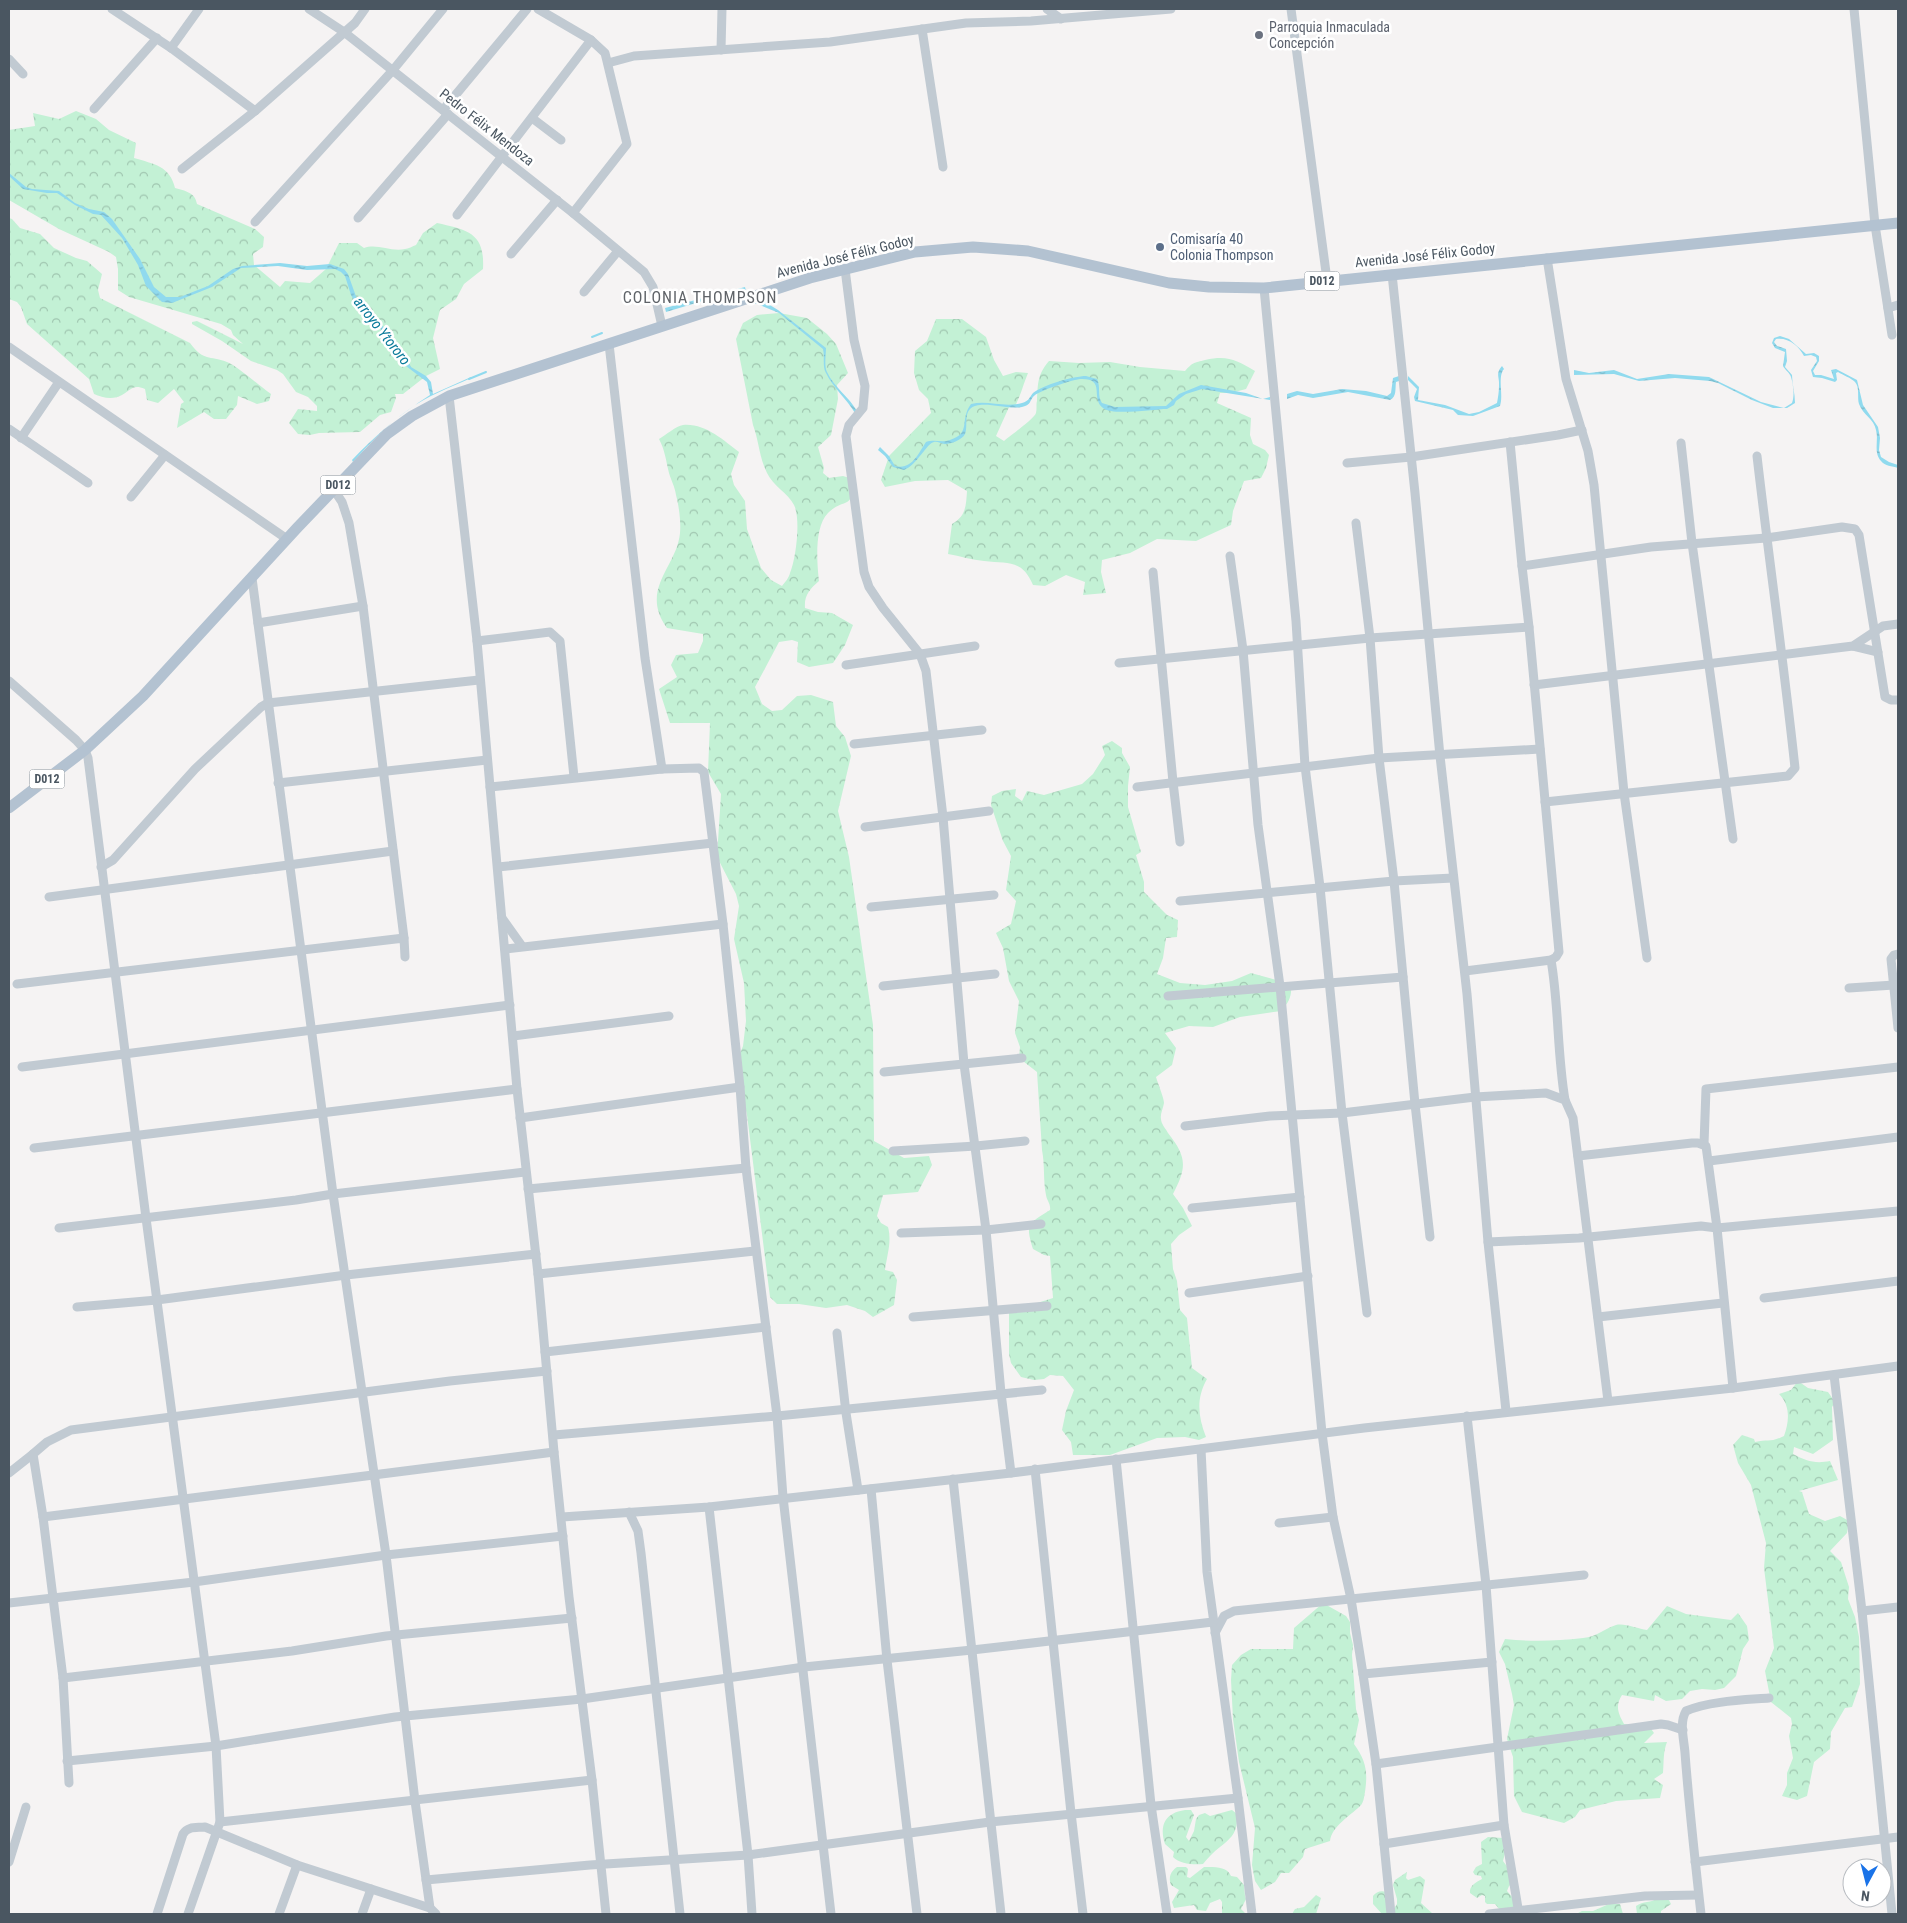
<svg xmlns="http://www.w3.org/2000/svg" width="1907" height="1923" viewBox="0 0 1907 1923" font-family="'Roboto Condensed',sans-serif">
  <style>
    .forest { fill: url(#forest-crowns) }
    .water { fill: url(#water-ripples) }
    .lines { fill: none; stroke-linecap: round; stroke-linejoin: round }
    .stream { stroke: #90daee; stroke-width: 2 }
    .minor { stroke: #c1cad2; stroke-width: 9 }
    .major { stroke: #b3c2d1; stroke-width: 11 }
    .worship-dot { fill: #6b7280; stroke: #fff; stroke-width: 2 }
    .service-dot { fill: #5c6f8a; stroke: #fff; stroke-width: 2 }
    .labels { text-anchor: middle; stroke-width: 5; stroke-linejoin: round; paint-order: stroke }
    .shield { fill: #fff; stroke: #808990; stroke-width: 1 }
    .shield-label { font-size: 12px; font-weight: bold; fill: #4a5661 }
    .worship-label { font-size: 14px; fill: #5b616d; stroke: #fff; text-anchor: start }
    .street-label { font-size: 14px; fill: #4a5661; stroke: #fff }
    .service-label { font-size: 14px; fill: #4e5e75; stroke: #fff; text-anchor: start }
    .water-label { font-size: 15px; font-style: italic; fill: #0c7c9b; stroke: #fff }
    .quarter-label { font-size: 16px; letter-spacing: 1px; fill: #5f6368; stroke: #fff }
  </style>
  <defs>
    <pattern id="forest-crowns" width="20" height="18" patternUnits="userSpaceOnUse" patternTransform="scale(1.25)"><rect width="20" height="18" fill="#c3f1d5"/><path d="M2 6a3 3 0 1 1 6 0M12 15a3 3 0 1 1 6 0" fill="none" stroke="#a0c6b0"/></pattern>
    <pattern id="water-ripples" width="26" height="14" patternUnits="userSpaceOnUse" patternTransform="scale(1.25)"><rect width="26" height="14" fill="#90daee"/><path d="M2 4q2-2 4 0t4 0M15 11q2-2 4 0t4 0" fill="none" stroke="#78b4c4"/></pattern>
  </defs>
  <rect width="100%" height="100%" fill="#f5f3f3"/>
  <g class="forest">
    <path d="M76,111l20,8 13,11 27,13 -2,15c20,6 36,8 41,30 10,3 20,4 22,16l58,25 9,8 -1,10 -10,7 1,11 26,22 5,-6 25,2 16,-14 13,-26h18l7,5c13,-5 26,4 41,1 3,0 8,-3 11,-4l7,-12 14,-10c31,7 48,10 46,46l-19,15 -8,15 -16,11 -7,28 7,31 -14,7 -23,18h-8l1,4 -5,14 -11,3 -20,17 -41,1 -9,2 -12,-1 -9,-11 9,-14 19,2v-5l-9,-9 -12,-5 -13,-18 -6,-4 -26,-9 -29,-20 -30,-17v-2l5,-1 46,23 -10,-9 -2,-5 -10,-6 -92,-27 -11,-7v-21l-2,-12 -7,-5 -50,-23 -50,-29v-70l26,-4 -2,-13 26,6z"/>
    <path d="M9,218l3,1 8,9 20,6 14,14 22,10 11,3 15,13 -4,16 2,8 90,45c14,19 19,12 37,19 10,4 34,25 44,32l-2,7 -12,3 -19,-8 -1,9 -11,14h-12l-10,-7 -27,16 4,-24 3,-2 -10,-13 -16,14 -11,-3 -2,-11c-12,-5 -13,0 -23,6 -8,5 -20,3 -28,-1l-5,-15 -62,-55 -6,-17 -4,-5 -8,-3z"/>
    <path d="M779,313l28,5 20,16 9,10 12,29 -11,12 1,14 -7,36 -13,12 6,21 -1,5 6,5 14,-2 13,4c-5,32 -12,17 -28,33 -14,14 -11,50 -9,68 -9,8 -15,14 -14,27l13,4 14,1 21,12 -8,20 -12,18 -24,4 -12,-5 1,-20 -6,-2 -13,2 -24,45 7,17 10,7 10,-1 15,-14 14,-1 22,7 3,24 9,11 6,19 -13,55 11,46 24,168 1,116 30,17 25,-2 3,9 -14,27 -35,3 -6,21 4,7 7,4c4,15 -1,28 -3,43l8,2 4,8 -3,25 -21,12 -8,-6 -18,-6 -21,3 -27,-4h-22l-7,-7 -23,-182 -11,-51 7,-18 3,-25 -2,-38 -10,-44 5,-33 -3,-12 -19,-37 4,-63 -13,-22 2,-49h-40l-11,-34 18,-12 -6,-12 5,-10 22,-2 5,-12v-7l-36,-6c-28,-39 10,-61 13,-95 1,-11 -1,-27 -4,-38 -1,-8 -5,-15 -7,-22 -3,-12 -4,-23 -10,-34 7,-4 17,-13 24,-14 22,-2 40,15 56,27l-8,22 3,11 11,16 2,28 14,39 10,12 11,6c3,-4 7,-8 8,-13 6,-14 11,-54 4,-68 -6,-12 -21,-19 -27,-32 -8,-16 -8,-32 -14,-48l-17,-86 7,-16 14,-8z"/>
    <path d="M936,319h26l24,18 8,23 9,16 13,-4 12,1c-5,12 -7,22 -13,33l-5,-1 -14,31 8,5c7,-6 30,-22 32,-28 1,-4 0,-9 1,-12 1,-17 0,-26 12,-40l30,2 31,-1 30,5 45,4c8,-9 9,-8 20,-11 23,-5 31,0 50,11l-9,18 -15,4h-11l-3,10 34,15 -1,17 3,9 12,6 4,5 -3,13 -5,10 -17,3 -11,30 -2,14 -35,16 -39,-2 -27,14 -28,7 -1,12 5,21 -23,2 2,-13 -19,-7 -21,11 -12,-1c-11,-26 -25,-21 -49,-24 -12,-1 -24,-5 -36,-7l4,-30c14,-8 14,-18 15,-33l-19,-11 -33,1 -30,6 -4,-7 8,-24 42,-43 -3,-14 -9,-9 -5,-17 1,-22 12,-10z"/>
    <path d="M1112,741l10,7v5l8,14 -2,19v21l13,45 -5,3 8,27v10l23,23 11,5 -1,17 -11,1 -3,20 -6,16 23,9 25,2 27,-4 19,-8 40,11c1,13 -2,18 -10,27l-41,6 -27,10 -24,-1 -24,7 11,15 -4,17 -16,12c2,7 8,21 8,26 -1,6 -4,11 -3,16 0,5 5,10 7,14 19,24 19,34 5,61l10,14 9,18 -13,9 -8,9 2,25 4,12 3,29 7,8 5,50 15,11c-11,19 -9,38 -1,58l-7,3 -14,-3 -28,1 -47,17h-37l-2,-13 -9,-12 4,-19 8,-21 -11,-14 -13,-1 -6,4 -10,1 -13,-3 -10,-14 -2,-9v-42l44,-14 -3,-42 -6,-1 -11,-6c-8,-26 -5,-25 17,-39 1,-6 -3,-9 -4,-15 -3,-15 -1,-30 -4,-45l-5,-78 -18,-14 1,-11 -5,-14 4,-32 -10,-20 -6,-33 -7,-15 15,-9 5,-23 -10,-11 5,-34 -8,-15 -12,-36 1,-9 10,-5 14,-2 -1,7 7,5 5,-10 17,4 38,-11 11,-10 12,-19 -3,-9z"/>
    <path d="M1798,1381l10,7 20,4 7,10 -3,5 1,33 -20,14 -19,-7 -1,7c13,7 22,10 37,7l8,19 -39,11 3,1 7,22 16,7 15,-5 9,5 -2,12 -17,18 11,11 8,25 -1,12 7,18 4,20 1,47 -8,23 -7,1 -14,24 -1,17 -16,13 -7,34 -10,4 -15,-4 5,-11v-12l6,-15 -4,-22 3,-12 -1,-6 -20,-16 -6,-31 9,-23 -10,-80 2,-25 -15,-58 -13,-22 -5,-18 9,-10 12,4 1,3c13,-3 15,1 29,-6 5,-14 7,-30 -5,-42l12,-4z"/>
    <path d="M1323,1603l23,13 4,6v11l3,12 -1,10 1,13 3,41 3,11 -5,24c12,17 14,27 11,48 -1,4 -1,11 -5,14 -10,10 -28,20 -30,35l-25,8 -2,8 -14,16h-8l-6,9 -14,8 -6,-9 -3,-16 3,-37 -16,-66 -6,-43 -2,-39 1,-15 9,-10 10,-6h42l1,-21z"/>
    <path d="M1667,1606l19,8 45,6 7,-7 9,13 2,14 -6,9 -7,27 -12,12 -9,2 -13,-1 -12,2 -8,8 -16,2 -11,-6 -1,6 -32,-6c-7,11 -4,18 2,29l25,2 5,7 -10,10 23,-1c-4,10 -3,19 -4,31l-9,6 9,6 -3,13 -44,3 -36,9 -5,7 -11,6 -42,-11 -8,-16 -1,-39 -6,-18 7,-34 -2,-11 -7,-30 -6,-12 6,-13c26,3 52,2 78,-1 14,-1 22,-10 33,-13 9,-2 22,4 31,5z"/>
    <path d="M1185,1810h6l3,5 -8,22 3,4 5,-10 2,-12 3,-4 6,-2 5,3 22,-6 5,4c1,17 -4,23 -17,33 -7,5 -12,11 -17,17 -10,1 -23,0 -30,-7l1,-5 -9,-8c-6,-19 0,-31 20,-34z"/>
    <path d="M1488,1837l15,1 3,11 -3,12 9,12 2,9 -5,4 -2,5 6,7 4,8 -17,4 -5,-6h-8l-2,-2v-6l-3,-1 -5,3 -7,-5c-1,-7 6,-11 12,-14l-1,-3 -6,-1 -2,-3 3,-5 6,-3 -1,-22z"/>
    <path d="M1177,1867h9l2,2 -1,8 3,1 14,-11c10,0 23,-1 27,9l6,1 7,8 1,11 1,3 -5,10 5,5h-24v-12l-2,-3 -10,4 -4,8 -9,-1 -3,-5 -20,3 -2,-6 7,-12 -8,-5c-3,-8 0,-14 6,-18z"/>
    <path d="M1407,1872l-1,6 2,2 12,-4 5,4 -4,23 12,11h-51l-9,-10v-8c3,-4 8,-6 13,-4l8,17 3,-5v-5l-4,-14 2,-5z"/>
    <path d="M1316,1895l5,3 -5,16h-24l3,-5 9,-2z"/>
    <path d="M1658,1898h10l3,6 -10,7v3h-24l-1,-8c7,-5 15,-3 22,-8z"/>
    <path d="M1609,1904h11l3,10h-47l6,-3h11z"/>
  </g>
  <g class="water">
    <path d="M9,173l17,14 6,2 27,2 16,12 14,6 15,3 8,7 28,40 14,28 12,10h14l28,-11 25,-17 9,-3 38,-3 27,3 23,-2 14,5 4,5 10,28 12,9 26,31 15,25 15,9 5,6 2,12 38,-17v1c-22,10 -44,18 -63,32 -21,15 -38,33 -55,52l-1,-2c24,-25 48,-46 78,-65l-3,-13 -21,-16 -14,-25 -36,-37 -5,-9 -6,-19 -4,-4 -6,-3 -28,1 -29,-4 -37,2 -29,19 -40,16 -10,-1 -16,-16 -8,-21 -16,-27 -21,-23 -8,-1 -18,-9 -18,-12h-10l-24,-4 -14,-13z"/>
    <path d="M745,287l1,4 -18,6 -2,-3 -60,18 -1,-4z"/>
    <path d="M755,300l10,2 13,8 48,38c0,7 -2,18 1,24 7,15 22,25 30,39l-2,2c-8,-14 -22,-25 -29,-40 -4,-7 -1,-16 -3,-24l-44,-36 -22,-9 -8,-1z"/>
    <path d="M1780,336l9,3 17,15 8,-1 5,3v5l-6,10 2,4h6l13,4 -3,-9 5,-1 21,11 6,25 15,22 2,11 -1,12 2,7 8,5 9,3v3c-6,-2 -13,-2 -17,-7 -8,-9 -2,-21 -5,-31 -2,-11 -13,-15 -17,-26 -2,-6 1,-17 -4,-22 -4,-4 -12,-7 -17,-10l-2,1 1,7 -2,2 -13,-4 -9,-1 -2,-7 6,-9 -1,-4 -5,-2 -7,1c-5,-10 -16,-19 -28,-17l-2,3 3,4 9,3 1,12 -2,6 7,8c0,9 3,18 3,28l-8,5h-14l-21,-8 -34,-17 -8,-2 -35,-3 -36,3 -25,-7 -40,1v-5l15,3 25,-3 23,9 32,-5 40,3 52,25 23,6 8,-5c3,-8 1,-19 -1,-26 -1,-4 -6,-7 -8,-11l2,-14 -10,-4 -3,-5 2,-5z"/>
    <path d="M1502,366l2,3c-7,8 0,26 -4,37l-27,10 -15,-1 -5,-5 -38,-9 -1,-4 3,-8 -9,-9v-4l11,11 -1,13 27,5 24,9 10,-2 18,-9c1,-6 2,-11 2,-17 1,-9 -4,-12 3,-20z"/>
    <path d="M1086,376l11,3c4,8 0,17 5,24l13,4 51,-1 13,-12 22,-9 45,8 17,6 7,-2v3l-68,-11 -16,5 -10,7 -2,4 -7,4c-13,0 -55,7 -64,-1 -13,-10 3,-29 -21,-29 -9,0 -40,11 -47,16 -6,5 -3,10 -13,12 -14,3 -43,-8 -52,2 -6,6 -2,18 -5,25 -3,6 -14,10 -20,10 -4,0 -8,-3 -11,-2 -7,1 -17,23 -30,28l-11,-3 -8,-11 -7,-6 2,-3 9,9 6,10c17,4 23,-12 31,-24 9,-3 16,1 24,-2 22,-7 9,-20 21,-36 17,-4 33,4 51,-1 7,-2 7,-5 11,-10 10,-8 41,-17 53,-17z"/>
    <path d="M1399,376v5l-3,1c-1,6 1,15 -6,18l-42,-8 -35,6 -15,-3 -11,4v-5l10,-3 16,3 29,-5 24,2 21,5 4,-3 2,-15z"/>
  </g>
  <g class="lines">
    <g class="stream">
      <path d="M592,337l10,-4"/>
      <path d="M469,379l17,-7"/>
    </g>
    <g class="minor">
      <path d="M112,9l59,39 84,63"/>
      <path d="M309,9l35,23 229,181 71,59 9,15 9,39"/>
      <path d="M538,9l53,31 14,13 22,91 -54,69"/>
      <path d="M1047,9l14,10"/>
      <path d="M1291,9l36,271"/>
      <path d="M1854,9l21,216 17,110"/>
      <path d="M922,29l21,138"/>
      <path d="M171,48l28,-39"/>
      <path d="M721,50l1,-41"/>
      <path d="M9,59l14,15"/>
      <path d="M608,63l26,-7 196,-14 136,-19 65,-2 140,-12"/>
      <path d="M94,109l63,-71"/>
      <path d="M443,110l84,-101"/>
      <path d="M532,118l29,22"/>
      <path d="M182,169l73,-58 100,-88 10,-14"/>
      <path d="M457,215l134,-175"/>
      <path d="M358,218l90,-104"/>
      <path d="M255,222l138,-152 50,-61"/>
      <path d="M511,254l46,-54"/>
      <path d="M1547,258l19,121 22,72 6,34 30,308 23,165"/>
      <path d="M845,269l9,71 11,46 -2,22 -14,17 -3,11 18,136 5,15 14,21 37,46 6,17 17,146 21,247 22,166 15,163 10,80"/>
      <path d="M1392,274l23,219 25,263 27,238 21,248 18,169"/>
      <path d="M1264,288l32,333 9,145 15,121 22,226 25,200"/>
      <path d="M584,292l34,-41"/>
      <path d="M1888,308l10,-3"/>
      <path d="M609,344l36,314 17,111"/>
      <path d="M9,347l278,192"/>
      <path d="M449,396l28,245 40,448 21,185 16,178 15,145 23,183 14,134"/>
      <path d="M9,429l79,54"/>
      <path d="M21,438l38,-56"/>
      <path d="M1681,443l11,100 41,296"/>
      <path d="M1347,463l64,-6 147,-22 24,-5"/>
      <path d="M334,490l8,12 7,21 14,83 41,332"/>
      <path d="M131,497l34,-42"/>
      <path d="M1356,523l14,115 9,120 15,123 21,223 15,133"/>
      <path d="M1230,556l13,94 15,175 22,161 42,447 11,84 18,82 12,75 13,90 15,150"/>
      <path d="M1522,566l129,-19 115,-9 76,-11 13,2 4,6 26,162 6,3h7"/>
      <path d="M1153,572l20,210 7,60"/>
      <path d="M252,578l81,616 53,361 29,246 15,107 6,6"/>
      <path d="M258,623l105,-17"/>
      <path d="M477,641l73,-9 10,9 14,136"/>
      <path d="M1853,646l25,6"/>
      <path d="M1119,663l251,-25 159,-11"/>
      <path d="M846,665l129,-19"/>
      <path d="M9,681l67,59 9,10 3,8 58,460 70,528 4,76 -32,92"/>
      <path d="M1534,685l319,-39 30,-20 15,-2"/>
      <path d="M854,744l128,-14"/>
      <path d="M278,783l209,-23"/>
      <path d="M490,787l172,-18 37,-1 5,4 19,152 17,163 6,81 31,248 6,81 48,417"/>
      <path d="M1137,787l242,-29 161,-9"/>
      <path d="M1545,802l243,-26 7,-8c-11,-104 -26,-208 -38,-312"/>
      <path d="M865,827l124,-16"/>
      <path d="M101,867l12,-7 82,-91 66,-62 7,-4 211,-23"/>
      <path d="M498,867l215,-24"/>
      <path d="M49,897l344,-46"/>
      <path d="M1180,901l214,-20 59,-3"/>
      <path d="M871,907l123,-12"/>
      <path d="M502,918l20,28"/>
      <path d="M505,949l218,-25"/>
      <path d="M1898,954l-4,1 -3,4 7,69"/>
      <path d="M1551,960c8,46 6,93 14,140"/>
      <path d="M1465,971l86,-11 5,-3 3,-5 -30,-325 -7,-61 -12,-124"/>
      <path d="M17,984l387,-46 1,19"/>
      <path d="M883,986l112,-12"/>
      <path d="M1849,988l45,-3"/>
      <path d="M1168,996l235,-19"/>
      <path d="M513,1036l156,-20"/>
      <path d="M22,1067l488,-62"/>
      <path d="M884,1072l138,-14"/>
      <path d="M520,1118l220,-31"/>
      <path d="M1185,1126l85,-10 72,-3 133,-16 71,-4 19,7 8,18 35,283"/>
      <path d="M1704,1144l2,-55 192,-22"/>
      <path d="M34,1148l483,-59"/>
      <path d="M893,1151l83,-5 49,-5"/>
      <path d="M1578,1156l114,-13h6l8,3 11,82 16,160"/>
      <path d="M1709,1161l189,-24"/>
      <path d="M528,1189l218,-21"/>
      <path d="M1192,1208l108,-11"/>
      <path d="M59,1228l237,-28 37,-6 192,-22"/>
      <path d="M901,1233l85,-3 55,-6"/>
      <path d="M1488,1242l91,-4 122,-12 16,2 181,-17"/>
      <path d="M538,1274l217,-23"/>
      <path d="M1189,1293l119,-17"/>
      <path d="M1764,1298l134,-17"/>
      <path d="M77,1307l80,-7 189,-25 190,-21"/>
      <path d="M913,1317l134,-11"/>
      <path d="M1598,1317l125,-14"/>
      <path d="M837,1333l9,80 12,77"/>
      <path d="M545,1352l221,-25"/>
      <path d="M1834,1375l28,236 30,303"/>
      <path d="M1467,1416l19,169 18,240 15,89"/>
      <path d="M554,1435l223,-19 265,-26"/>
      <path d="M1201,1449l6,123 31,226 14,116"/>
      <path d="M1116,1459l35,346 16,109"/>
      <path d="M1035,1469l36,344 12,101"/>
      <path d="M9,1473l24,-19"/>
      <path d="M953,1479l48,435"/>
      <path d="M871,1489l16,171 30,254"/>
      <path d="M709,1507l39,348 4,59"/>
      <path d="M629,1512l9,19 3,22 39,361"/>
      <path d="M43,1517l511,-65"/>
      <path d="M562,1517l147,-10 302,-34 353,-45 369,-40 165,-22"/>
      <path d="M1279,1523l54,-6"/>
      <path d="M9,1603l185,-21 192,-27 177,-19"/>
      <path d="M1862,1611l36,-4"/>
      <path d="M1215,1633l9,-17 10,-5 350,-36"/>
      <path d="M1363,1674l129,-12"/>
      <path d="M63,1678l229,-27 94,-15 186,-18"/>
      <path d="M67,1761l149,-15 179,-29 187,-18 222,-32 168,-17 241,-28"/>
      <path d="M1376,1764l285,-40 7,1 15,5"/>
      <path d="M69,1783l-6,-105 -20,-161 -10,-63 14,-12 24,-12 379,-49 97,-10"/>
      <path d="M220,1822l372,-42"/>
      <path d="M1384,1844l120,-19"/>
      <path d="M9,1862l17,-55"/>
      <path d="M1695,1862l203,-25"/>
      <path d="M426,1880l164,-15 158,-10 242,-33 248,-24"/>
      <path d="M157,1914l26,-80c5,-8 13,-6 22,-7l92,38 133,43"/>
      <path d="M279,1914l18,-49"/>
      <path d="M362,1914l9,-25"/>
      <path d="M1489,1914l156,-18 53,-1"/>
      <path d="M1701,1914c-6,-54 -12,-107 -16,-161 -1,-14 -6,-30 1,-42 23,-10 58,-11 83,-13"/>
    </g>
    <path class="major" d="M9,808l76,-58 58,-54 154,-168 90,-94 25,-18 37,-20 361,-118 105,-26 58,-5 55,4 141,32 40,4 55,1 634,-65"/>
  </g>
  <circle class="worship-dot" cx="1259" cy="35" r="5"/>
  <circle class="service-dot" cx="1160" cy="247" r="5"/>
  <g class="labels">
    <g class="shield">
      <rect x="1304.5" y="271.5" width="35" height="19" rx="4"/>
      <rect x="320.5" y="475.5" width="35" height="19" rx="4"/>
      <rect x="29.5" y="769.5" width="35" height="19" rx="4"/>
    </g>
    <g class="shield-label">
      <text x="1322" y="285">D012</text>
      <text x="338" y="489">D012</text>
      <text x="47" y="783">D012</text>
    </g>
    <g class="worship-label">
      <text x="1269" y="32">Parroquia Inmaculada<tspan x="1269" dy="16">Concepción</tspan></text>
    </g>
    <g class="street-label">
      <text transform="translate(487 127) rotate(38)" y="5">Pedro Félix Mendoza</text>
      <text transform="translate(1425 255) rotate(-6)" y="5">Avenida José Félix Godoy</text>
      <text transform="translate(845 256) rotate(-14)" y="5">Avenida José Félix Godoy</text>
    </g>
    <g class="service-label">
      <text x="1170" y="244">Comisaría 40<tspan x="1170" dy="16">Colonia Thompson</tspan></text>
    </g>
    <g class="water-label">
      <text transform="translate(382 331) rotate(52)" y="5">arroyo Ytororo</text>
    </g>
    <g class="quarter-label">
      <text x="700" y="303">COLONIA THOMPSON</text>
    </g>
  </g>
  <rect width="1907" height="1923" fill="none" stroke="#4a5661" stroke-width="20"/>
  <g transform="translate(1867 1883) rotate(187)"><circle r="24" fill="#ffffff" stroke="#b7bbc0"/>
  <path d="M0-4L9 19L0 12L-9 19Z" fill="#1a73e8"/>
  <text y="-8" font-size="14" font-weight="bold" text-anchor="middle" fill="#4a5661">N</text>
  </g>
</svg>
